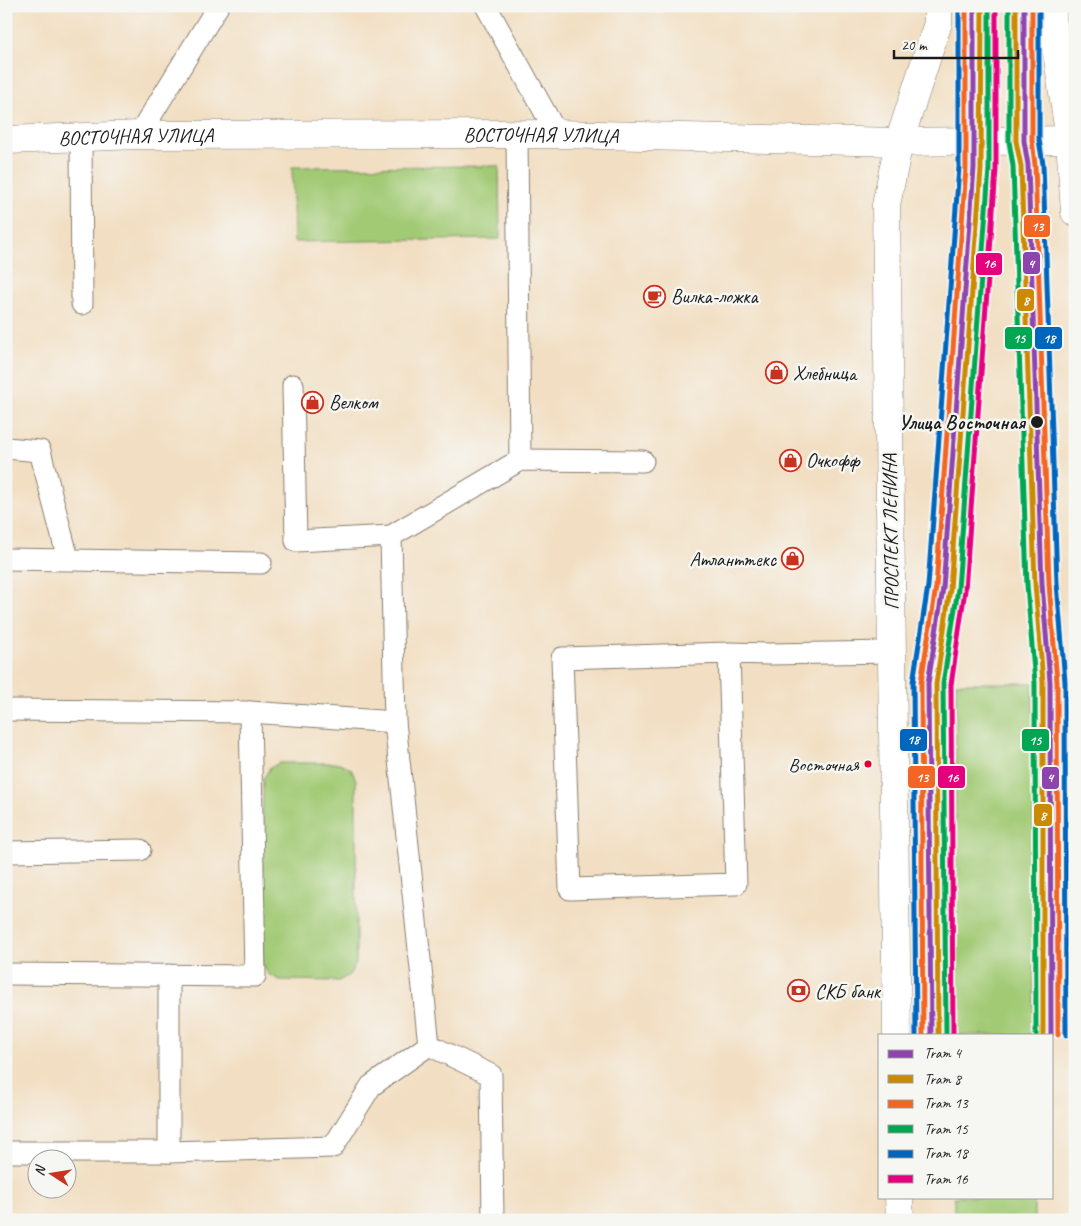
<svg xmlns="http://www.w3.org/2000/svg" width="1081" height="1226" viewBox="0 0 1081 1226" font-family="Caveat,sans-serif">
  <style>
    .green { fill: #a2ca75; stroke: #5f7348 }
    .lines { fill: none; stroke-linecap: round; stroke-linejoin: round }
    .service-casing { stroke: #877e70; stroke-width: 23 }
    .secondary-casing { stroke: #877e70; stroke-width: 29 }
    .primary-casing { stroke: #877e70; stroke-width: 29 }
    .service { stroke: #fff; stroke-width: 21 }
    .secondary { stroke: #fff; stroke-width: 28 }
    .primary { stroke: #fff; stroke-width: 28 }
    .tram-1-casing { stroke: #f6f6f2; stroke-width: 9 }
    .tram-2-casing { stroke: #f6f6f2; stroke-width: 9 }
    .tram-3-casing { stroke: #f6f6f2; stroke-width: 9 }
    .tram-4-casing { stroke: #f6f6f2; stroke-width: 9 }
    .tram-5-casing { stroke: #f6f6f2; stroke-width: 9 }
    .tram-6-casing { stroke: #f6f6f2; stroke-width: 9 }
    .tram-1 { stroke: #8e44ad; stroke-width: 5 }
    .tram-2 { stroke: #cb8a06; stroke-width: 5 }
    .tram-3 { stroke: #f26522; stroke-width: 5 }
    .tram-4 { stroke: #00a651; stroke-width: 5 }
    .tram-5 { stroke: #0065bd; stroke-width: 5 }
    .tram-6 { stroke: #e5007d; stroke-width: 5 }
    .stop-dot { fill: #1c1c1c; stroke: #f6f6f2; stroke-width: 2 }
    .bus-dot { fill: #e4002b; stroke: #f6f6f2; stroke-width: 2 }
    .labels { text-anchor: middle; stroke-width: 5; stroke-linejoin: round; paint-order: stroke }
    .bus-label { font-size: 19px; fill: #1c1c1c; stroke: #f6f6f2; text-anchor: end }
    .street-label { font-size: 20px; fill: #1c1c1c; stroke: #f6f6f2 }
    .poi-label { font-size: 20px; fill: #1c1c1c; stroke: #f6f6f2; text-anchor: start }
    .stop-label { font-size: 20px; font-weight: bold; fill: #1c1c1c; stroke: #f6f6f2; text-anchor: end }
    .line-badge { stroke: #f6f6f2; stroke-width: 2 }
    .badge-label { font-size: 14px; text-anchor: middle; font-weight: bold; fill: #fff }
  </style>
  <rect width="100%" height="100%" fill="#f6f6f2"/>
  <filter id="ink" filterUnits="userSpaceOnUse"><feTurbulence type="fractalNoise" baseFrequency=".02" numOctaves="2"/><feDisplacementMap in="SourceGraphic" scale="10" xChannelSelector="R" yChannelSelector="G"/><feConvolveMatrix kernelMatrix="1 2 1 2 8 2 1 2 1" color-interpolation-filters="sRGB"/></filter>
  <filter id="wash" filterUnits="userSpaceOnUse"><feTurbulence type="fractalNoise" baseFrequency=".0096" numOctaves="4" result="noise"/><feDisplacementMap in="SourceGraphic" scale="20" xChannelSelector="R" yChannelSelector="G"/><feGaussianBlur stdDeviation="1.12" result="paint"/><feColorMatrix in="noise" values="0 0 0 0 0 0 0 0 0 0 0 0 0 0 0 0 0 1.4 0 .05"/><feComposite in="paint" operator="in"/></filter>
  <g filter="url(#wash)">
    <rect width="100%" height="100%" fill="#f2dfc3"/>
    <g class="green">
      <path d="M499,166l1,73 -206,3 -2,-75z"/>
      <path d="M956,683h77l1,352h-80z"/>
      <path d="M279,763h61l11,6 5,11v184l-7,11 -10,6 -59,-1 -12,-6 -6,-11 1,-184 7,-11z"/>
      <rect x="954" y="1197" width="80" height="23"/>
    </g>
  </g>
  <g filter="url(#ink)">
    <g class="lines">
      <defs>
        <g id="service">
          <path d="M486,6l71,128"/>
          <path d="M517,134l3,326"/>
          <path d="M139,135l79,-129"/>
          <path d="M81,137l1,167"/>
          <path d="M293,385l3,156 95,-5 129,-76 123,1"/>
          <path d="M6,448l34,3 28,108"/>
          <path d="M391,536l4,186 34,323 62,30 2,145"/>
          <path d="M6,559l255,4"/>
          <path d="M729,653l7,231 -166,5 -8,-231 167,-5 40,1 122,-2"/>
          <path d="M6,710l244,2 145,10"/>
          <path d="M6,852l134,-2"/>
          <path d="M6,974l249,2 -5,-264"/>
          <path d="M169,975v177"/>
          <path d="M6,1152h163l164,-5 38,-61 58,-41"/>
        </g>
        <g id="secondary">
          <path d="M1052,6v12l18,122 5,72"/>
          <path d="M897,1035l-11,-830 13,-63 39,-119v-17"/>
          <path d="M899,1197l1,23"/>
        </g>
        <g id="primary">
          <path id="s1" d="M6,140l133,-5 418,-1 342,8 176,-2"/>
        </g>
      </defs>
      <use href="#service" class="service-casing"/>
      <use href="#secondary" class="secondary-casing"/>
      <use href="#primary" class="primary-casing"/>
      <use href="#service" class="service"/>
      <use href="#secondary" class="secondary"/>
      <use href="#primary" class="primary"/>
      <defs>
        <g id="tram-1">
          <path d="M1024,6v135l4,24 14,419 8,98 1,353"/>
          <path d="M931,1035l-3,-352 15,-95 31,-420v-162"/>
        </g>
        <g id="tram-2">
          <path d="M1016,6v135l5,25 14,418 8,98v353"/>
          <path d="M938,1035l-2,-351 14,-95 31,-420 1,-163"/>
        </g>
        <g id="tram-3">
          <path d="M1032,6v134l3,25 14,419 8,98 1,353"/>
          <path d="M923,1035l-2,-353 15,-95 30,-419v-162"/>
        </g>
        <g id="tram-4">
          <path d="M1009,6v135l4,25 14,419 8,98 1,352"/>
          <path d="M946,1035l-3,-351 15,-95 31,-420v-163"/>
        </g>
        <g id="tram-5">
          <path d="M1039,6v134l4,24 14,419 8,99 1,353"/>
          <path d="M916,1035l-3,-353 15,-96 31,-419v-161"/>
        </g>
        <path id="tram-6" d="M953,1035l-2,-350 14,-95 31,-420v-164"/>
      </defs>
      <use href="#tram-1" class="tram-1-casing"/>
      <use href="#tram-2" class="tram-2-casing"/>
      <use href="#tram-3" class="tram-3-casing"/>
      <use href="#tram-4" class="tram-4-casing"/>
      <use href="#tram-5" class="tram-5-casing"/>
      <use href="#tram-6" class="tram-6-casing"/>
      <use href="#tram-1" class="tram-1"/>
      <use href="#tram-2" class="tram-2"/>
      <use href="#tram-3" class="tram-3"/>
      <use href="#tram-4" class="tram-4"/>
      <use href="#tram-5" class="tram-5"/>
      <use href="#tram-6" class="tram-6"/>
    </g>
  </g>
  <defs>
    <symbol id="cafe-ring" viewBox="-11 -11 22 22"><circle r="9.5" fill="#f6f6f2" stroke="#c8321e" stroke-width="1.5"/><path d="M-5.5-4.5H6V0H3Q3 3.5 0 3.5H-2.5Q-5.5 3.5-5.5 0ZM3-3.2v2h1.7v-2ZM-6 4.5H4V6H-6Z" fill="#c8321e"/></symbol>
    <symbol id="shop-ring" viewBox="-11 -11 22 22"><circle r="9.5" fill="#f6f6f2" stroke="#c8321e" stroke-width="1.5"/><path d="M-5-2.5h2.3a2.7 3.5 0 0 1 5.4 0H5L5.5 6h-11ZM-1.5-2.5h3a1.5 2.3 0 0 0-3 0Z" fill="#c8321e"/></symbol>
    <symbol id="bank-ring" viewBox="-11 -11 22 22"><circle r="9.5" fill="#f6f6f2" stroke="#c8321e" stroke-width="1.5"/><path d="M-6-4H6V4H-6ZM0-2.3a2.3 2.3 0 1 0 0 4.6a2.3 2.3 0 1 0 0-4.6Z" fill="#c8321e"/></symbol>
  </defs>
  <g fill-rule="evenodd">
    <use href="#cafe-ring" x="642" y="284" width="25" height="25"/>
    <use href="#shop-ring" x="764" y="360" width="25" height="25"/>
    <use href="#shop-ring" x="300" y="390" width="25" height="25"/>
    <use href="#shop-ring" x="778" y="448" width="25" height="25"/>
    <use href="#shop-ring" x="780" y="546" width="25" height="25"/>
    <use href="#bank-ring" x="786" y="978" width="25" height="25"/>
  </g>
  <circle class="stop-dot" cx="1037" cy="422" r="7"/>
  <circle class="bus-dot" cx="868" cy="764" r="4.5"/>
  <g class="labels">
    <g class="bus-label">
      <text x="859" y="771">Восточная</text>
    </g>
    <g class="street-label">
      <text dy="7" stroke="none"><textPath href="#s1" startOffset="535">ВОСТОЧНАЯ УЛИЦА</textPath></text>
      <text dy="7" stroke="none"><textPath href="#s1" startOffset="130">ВОСТОЧНАЯ УЛИЦА</textPath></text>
      <text transform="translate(890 532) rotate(-91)" y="7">ПРОСПЕКТ ЛЕНИНА</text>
    </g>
    <g class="poi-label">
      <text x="671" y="303">Вилка-ложка</text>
      <text x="793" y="380">Хлебница</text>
      <text x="329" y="409">Велком</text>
      <text x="806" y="467">Очкофф</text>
      <text x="776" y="566" text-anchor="end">Атланттекс</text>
      <text x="815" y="998">СКБ банк</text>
    </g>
    <g class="stop-label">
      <text x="1025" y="429">Улица Восточная</text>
    </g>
  </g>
  <g class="line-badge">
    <rect x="1023" y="214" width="28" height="24" rx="5" fill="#f26522"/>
    <rect x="1022" y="251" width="19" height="24" rx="5" fill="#8e44ad"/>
    <rect x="975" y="252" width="28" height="24" rx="5" fill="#e5007d"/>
    <rect x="1016" y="288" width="19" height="24" rx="5" fill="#cb8a06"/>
    <rect x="1034" y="326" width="29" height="24" rx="5" fill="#0065bd"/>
    <rect x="1004" y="326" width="29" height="24" rx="5" fill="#00a651"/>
    <rect x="899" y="728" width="29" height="24" rx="5" fill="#0065bd"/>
    <rect x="1021" y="728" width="29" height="24" rx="5" fill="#00a651"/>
    <rect x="907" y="765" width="29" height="24" rx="5" fill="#f26522"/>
    <rect x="937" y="765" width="29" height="24" rx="5" fill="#e5007d"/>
    <rect x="1041" y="766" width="19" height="24" rx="5" fill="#8e44ad"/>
    <rect x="1033" y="803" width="20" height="24" rx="5" fill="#cb8a06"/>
  </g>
  <g class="badge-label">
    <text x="1037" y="231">13</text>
    <text x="1031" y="268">4</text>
    <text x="989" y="268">16</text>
    <text x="1026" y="305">8</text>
    <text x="1049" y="343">18</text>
    <text x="1019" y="343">15</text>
    <text x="913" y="744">18</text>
    <text x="1035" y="745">15</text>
    <text x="922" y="782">13</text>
    <text x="952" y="782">16</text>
    <text x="1050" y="782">4</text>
    <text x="1043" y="820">8</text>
  </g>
  <rect width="1081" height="1226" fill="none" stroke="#f6f6f2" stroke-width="25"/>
  <rect x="878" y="1034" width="175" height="165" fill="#f6f6f2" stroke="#9f9f9c"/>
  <rect x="888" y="1050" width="25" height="8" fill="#8e44ad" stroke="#9f9f9c"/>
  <text x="924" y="1058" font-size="15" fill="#1c1c1c">Tram 4</text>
  <rect x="888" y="1075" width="25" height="8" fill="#cb8a06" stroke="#9f9f9c"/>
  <text x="924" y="1084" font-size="15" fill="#1c1c1c">Tram 8</text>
  <rect x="888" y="1100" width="25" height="8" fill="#f26522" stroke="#9f9f9c"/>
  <text x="924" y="1108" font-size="15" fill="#1c1c1c">Tram 13</text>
  <rect x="888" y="1125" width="25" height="8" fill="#00a651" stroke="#9f9f9c"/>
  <text x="924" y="1134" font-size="15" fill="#1c1c1c">Tram 15</text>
  <rect x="888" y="1150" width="25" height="8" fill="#0065bd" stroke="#9f9f9c"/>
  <text x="924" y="1158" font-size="15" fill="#1c1c1c">Tram 18</text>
  <rect x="888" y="1175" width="25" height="8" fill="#e5007d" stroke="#9f9f9c"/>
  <text x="924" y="1184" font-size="15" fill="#1c1c1c">Tram 16</text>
  <g transform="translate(52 1174) rotate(282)"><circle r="24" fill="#f6f6f2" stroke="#9f9f9c"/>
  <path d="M0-4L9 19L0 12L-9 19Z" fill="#c8321e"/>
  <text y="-8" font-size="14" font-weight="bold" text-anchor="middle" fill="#1c1c1c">N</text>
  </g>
  <path d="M894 50v8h124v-8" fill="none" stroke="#1c1c1c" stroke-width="2.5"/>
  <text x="901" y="50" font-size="15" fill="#1c1c1c" stroke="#f6f6f2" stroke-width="4" paint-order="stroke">20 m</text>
</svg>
